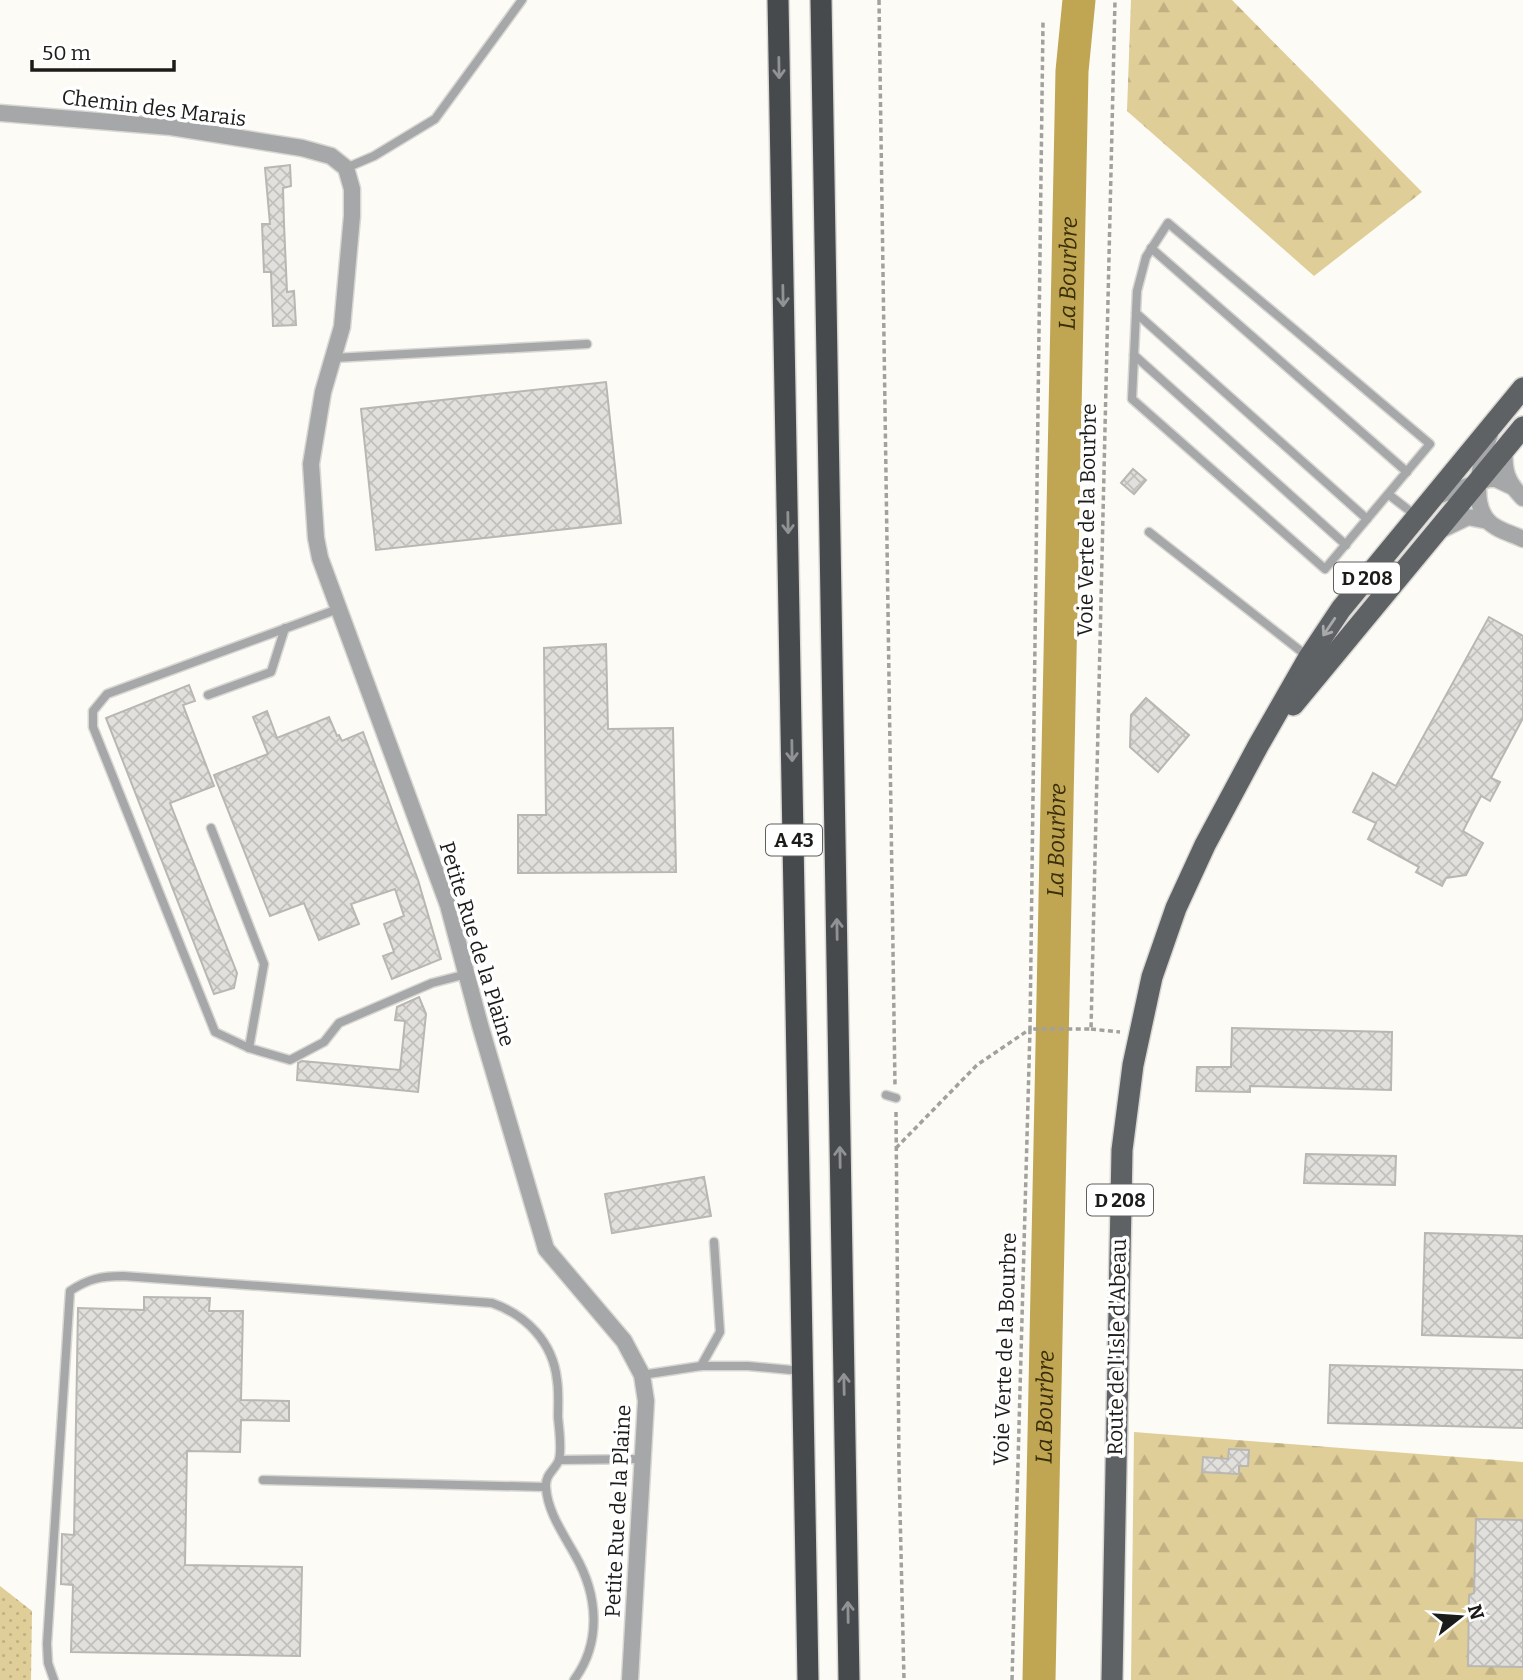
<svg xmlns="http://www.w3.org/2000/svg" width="1523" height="1680" viewBox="0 0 1523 1680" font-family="Bitter,serif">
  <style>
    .grass { fill: url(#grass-dots) }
    .forest { fill: url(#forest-firs) }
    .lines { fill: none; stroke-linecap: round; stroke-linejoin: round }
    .river { stroke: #c0a652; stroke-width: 33 }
    .building { fill: url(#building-cross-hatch); stroke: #b8b7b2; stroke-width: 2 }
    .lane-casing { stroke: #d8d7d3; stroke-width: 11 }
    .street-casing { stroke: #d8d7d3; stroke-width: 19 }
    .primary-casing { stroke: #d8d7d3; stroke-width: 24 }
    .highway-casing { stroke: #d8d7d3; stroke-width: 24 }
    .path { stroke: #a1a19d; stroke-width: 3.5; stroke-dasharray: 5 3.5; stroke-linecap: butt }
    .lane { stroke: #a5a7a8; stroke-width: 8 }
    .street { stroke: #a5a7a8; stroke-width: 16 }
    .primary { stroke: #5f6265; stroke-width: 21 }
    .highway { stroke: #474a4d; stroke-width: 21 }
    .oneway { stroke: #919294 }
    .oneway2 { stroke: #a7a9aa }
    .labels { text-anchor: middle; stroke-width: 7; stroke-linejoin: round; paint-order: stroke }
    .shield { fill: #fff; stroke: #5f5f5e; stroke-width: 2 }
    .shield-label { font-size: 19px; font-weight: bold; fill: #1b1b19 }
    .street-label { font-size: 21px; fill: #1b1b19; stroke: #fff }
    .water-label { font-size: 23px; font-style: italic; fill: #392e08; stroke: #fff }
  </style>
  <defs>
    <pattern id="grass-dots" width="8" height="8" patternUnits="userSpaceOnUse" patternTransform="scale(1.75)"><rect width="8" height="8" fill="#e0ce98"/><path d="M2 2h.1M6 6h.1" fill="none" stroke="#c0b082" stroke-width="1.8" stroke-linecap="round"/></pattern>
    <pattern id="forest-firs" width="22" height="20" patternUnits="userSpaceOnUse" patternTransform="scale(1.75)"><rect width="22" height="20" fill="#e0ce98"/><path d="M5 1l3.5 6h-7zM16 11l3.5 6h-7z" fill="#c0b082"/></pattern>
    <pattern id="building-cross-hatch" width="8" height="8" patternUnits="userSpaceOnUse" patternTransform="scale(1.75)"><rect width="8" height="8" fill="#e2e0dc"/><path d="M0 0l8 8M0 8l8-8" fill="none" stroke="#c1c0bc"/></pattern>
  </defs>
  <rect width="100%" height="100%" fill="#fcfbf6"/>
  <path class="grass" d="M0,1586l32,25 -1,69h-31z"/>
  <g class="forest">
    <path d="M1131,0h101l190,192 -108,84 -187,-165z"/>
    <path d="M1134,1432l389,30v218h-392z"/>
  </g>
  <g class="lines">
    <path class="river" id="s1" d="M1039,1680l33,-1609 7,-71"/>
  </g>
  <g class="building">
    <path d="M290,165l1,21 -8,2 1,36 3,68 7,-1 2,34 -23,1 -2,-54h-7l-2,-48h8l-5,-56z"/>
    <path d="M606,382l15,141 -245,27 -15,-141z"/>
    <path d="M1133,469l13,11 -12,14 -13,-11z"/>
    <path d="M1489,617l34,19v82l-32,60 9,4 -10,19 -9,-5 -18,35 20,12 -17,32 -20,3 -4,8 -26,-14 3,-5 -51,-28 8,-16 -23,-11 20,-39 23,13z"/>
    <path d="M606,644l2,85 65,-1 3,144 -158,1v-58h28l-2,-167z"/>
    <path d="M189,685l6,16 -12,4 31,81 -44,17 67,170 -3,15 -20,6 -108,-276z"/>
    <path d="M1146,698l43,37 -31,37 -28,-25 1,-32z"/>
    <path d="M267,711l10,27 52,-21 8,19 2,-1 3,6 21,-9 55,148 23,79 -49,20 -9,-23 11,-4 -10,-28 20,-8 -9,-27 -44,15 8,20 -40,16 -15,-37 -34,13 -56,-141 54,-21 -15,-37z"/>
    <path d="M419,997l7,17 -8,78 -121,-12 1,-17 4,-2 98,9 5,-49 -10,-1 2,-13z"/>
    <path d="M1232,1028l160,4 -1,58 -141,-4v6l-54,-1 1,-24h34z"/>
    <path d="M1306,1154l90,2 -1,29 -91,-2z"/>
    <path d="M704,1177l7,39 -99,17 -7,-39z"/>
    <path d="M1425,1233l98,3v102l-101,-3z"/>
    <path d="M144,1297l66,1 -1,13h34l-2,89 48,1v20l-48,-1 -1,32 -53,-1 -2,114 117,2 -2,89 -229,-4 2,-67 -12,-1 1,-50 12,1 4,-227 66,2z"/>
    <path d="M1330,1365l193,5v58l-195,-5z"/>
    <path d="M1229,1449l20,1 -1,16h-9v8l-37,-2 1,-15 25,2z"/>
    <path d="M1476,1519l47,1v147l-55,-1 1,-71 5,-2z"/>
  </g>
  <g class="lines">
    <defs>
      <g id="lane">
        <path d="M346,168l28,-12 61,-37 87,-119"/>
        <path d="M1151,248l256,224"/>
        <path d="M1136,313l231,206"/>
        <path d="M1134,355l212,190"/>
        <path d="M334,358l253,-14"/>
        <path d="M1388,494l42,-50 -262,-221 -22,34 -9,34 -5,108 193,170 63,-75 27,21"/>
        <path d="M1149,532l158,124"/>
        <path d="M338,609l-231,85 -14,17v16l122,305 34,16 41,12 34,-18 15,-19 93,-40 35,-9"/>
        <path d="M208,695l63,-23 14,-44"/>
        <path d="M211,828l53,136 -15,84"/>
        <path d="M886,1095l10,3"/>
        <path d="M701,1366l19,-34 -6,-90"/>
        <path d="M642,1375l59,-9h47l54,5"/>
        <path d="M559,1460l84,-1"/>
        <path d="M263,1480l282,7"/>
        <path d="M54,1680l-6,-17 -1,-19 23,-353c18,-12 31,-15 53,-15l369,27c34,12 61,39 65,77 2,12 1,25 1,37 1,12 4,31 1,43 -4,10 -14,14 -13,27 1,24 18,48 29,68 23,40 27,87 -1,125"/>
      </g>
      <g id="street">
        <path d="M0,113l171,14 131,21 29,8 15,12 6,21v27l-10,111 -19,65 -12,72 5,74 4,20 128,347 32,120 66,224 78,92 18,34 4,26 -16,279"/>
        <path d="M1490,434c-8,23 -21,66 -2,87 8,9 25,13 35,18"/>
        <path d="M1505,448c-2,23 2,34 18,50"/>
        <path d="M1434,497l55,-18h7l17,8"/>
        <path d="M1441,530l27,-13 20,4"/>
      </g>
      <g id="primary">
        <path d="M1293,705l230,-278"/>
        <path d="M1112,1680l10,-530 11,-85 19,-88 24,-69 29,-63 53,-99 51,-89 32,-48 182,-221"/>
      </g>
      <g id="highway">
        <path d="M778,0l30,1680"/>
        <path d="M821,0l28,1680"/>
      </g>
    </defs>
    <use href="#lane" class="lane-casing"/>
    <use href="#street" class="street-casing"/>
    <use href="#primary" class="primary-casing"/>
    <use href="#highway" class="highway-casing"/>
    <g class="path">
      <path d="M879,0l16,1086"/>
      <path d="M1091,1029l29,3"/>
      <path d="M896,1112l3,355 5,213"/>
      <path d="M896,1148l81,-83 53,-36 13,-1007"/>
      <path d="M1012,1680l18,-651h61l24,-1029"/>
    </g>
    <use href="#lane" class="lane"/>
    <use href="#street" class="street"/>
    <use href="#primary" class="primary"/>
    <use href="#highway" class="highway"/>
  </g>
  <defs><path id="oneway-shaft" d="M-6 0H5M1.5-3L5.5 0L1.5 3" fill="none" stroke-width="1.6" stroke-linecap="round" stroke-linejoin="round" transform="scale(1.75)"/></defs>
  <g class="oneway">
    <use href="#oneway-shaft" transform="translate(779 68) rotate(89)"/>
    <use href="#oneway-shaft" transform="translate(783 296) rotate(89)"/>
    <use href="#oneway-shaft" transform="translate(788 523) rotate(89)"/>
    <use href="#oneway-shaft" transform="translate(792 751) rotate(89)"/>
    <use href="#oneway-shaft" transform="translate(837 929) rotate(-91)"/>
    <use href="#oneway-shaft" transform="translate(840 1157) rotate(-91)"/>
    <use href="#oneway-shaft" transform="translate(844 1384) rotate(-91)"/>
    <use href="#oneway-shaft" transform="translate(848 1612) rotate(-91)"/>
  </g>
  <use class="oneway2" href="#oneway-shaft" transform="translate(1329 627) rotate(124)"/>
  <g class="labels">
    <g class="shield">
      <rect x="1334" y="562.5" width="66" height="31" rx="5"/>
      <rect x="766" y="824.5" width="56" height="31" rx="5"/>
      <rect x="1087" y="1184.5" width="66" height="31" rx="5"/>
    </g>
    <g class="shield-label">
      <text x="1367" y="585">D 208</text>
      <text x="794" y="847">A 43</text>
      <text x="1120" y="1207">D 208</text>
    </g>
    <g class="street-label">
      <text transform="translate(154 108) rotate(7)" y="7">Chemin des Marais</text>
      <text transform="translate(1087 520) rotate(-89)" y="7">Voie Verte de la Bourbre</text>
      <text transform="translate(477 944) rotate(73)" y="7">Petite Rue de la Plaine</text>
      <text transform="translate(1117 1347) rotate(-89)" y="7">Route de l'Isle d'Abeau</text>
      <text transform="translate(1005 1349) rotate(-88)" y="7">Voie Verte de la Bourbre</text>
      <text transform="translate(618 1511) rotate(-87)" y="7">Petite Rue de la Plaine</text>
    </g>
    <g class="water-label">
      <text dy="8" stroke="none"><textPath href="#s1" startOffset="1407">La Bourbre</textPath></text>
      <text dy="8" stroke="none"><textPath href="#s1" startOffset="840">La Bourbre</textPath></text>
      <text dy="8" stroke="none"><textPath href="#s1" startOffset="273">La Bourbre</textPath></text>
    </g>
  </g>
  <g transform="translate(1460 1617) rotate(73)" stroke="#ffffff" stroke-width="5" paint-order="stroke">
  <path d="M0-5L12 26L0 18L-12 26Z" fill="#1b1b19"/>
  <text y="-10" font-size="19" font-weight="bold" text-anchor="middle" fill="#1b1b19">N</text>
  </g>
  <path d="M32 60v10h142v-10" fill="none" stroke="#1b1b19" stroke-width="3.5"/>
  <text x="42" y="60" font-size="21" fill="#1b1b19" stroke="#ffffff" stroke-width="5" paint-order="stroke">50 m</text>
</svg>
